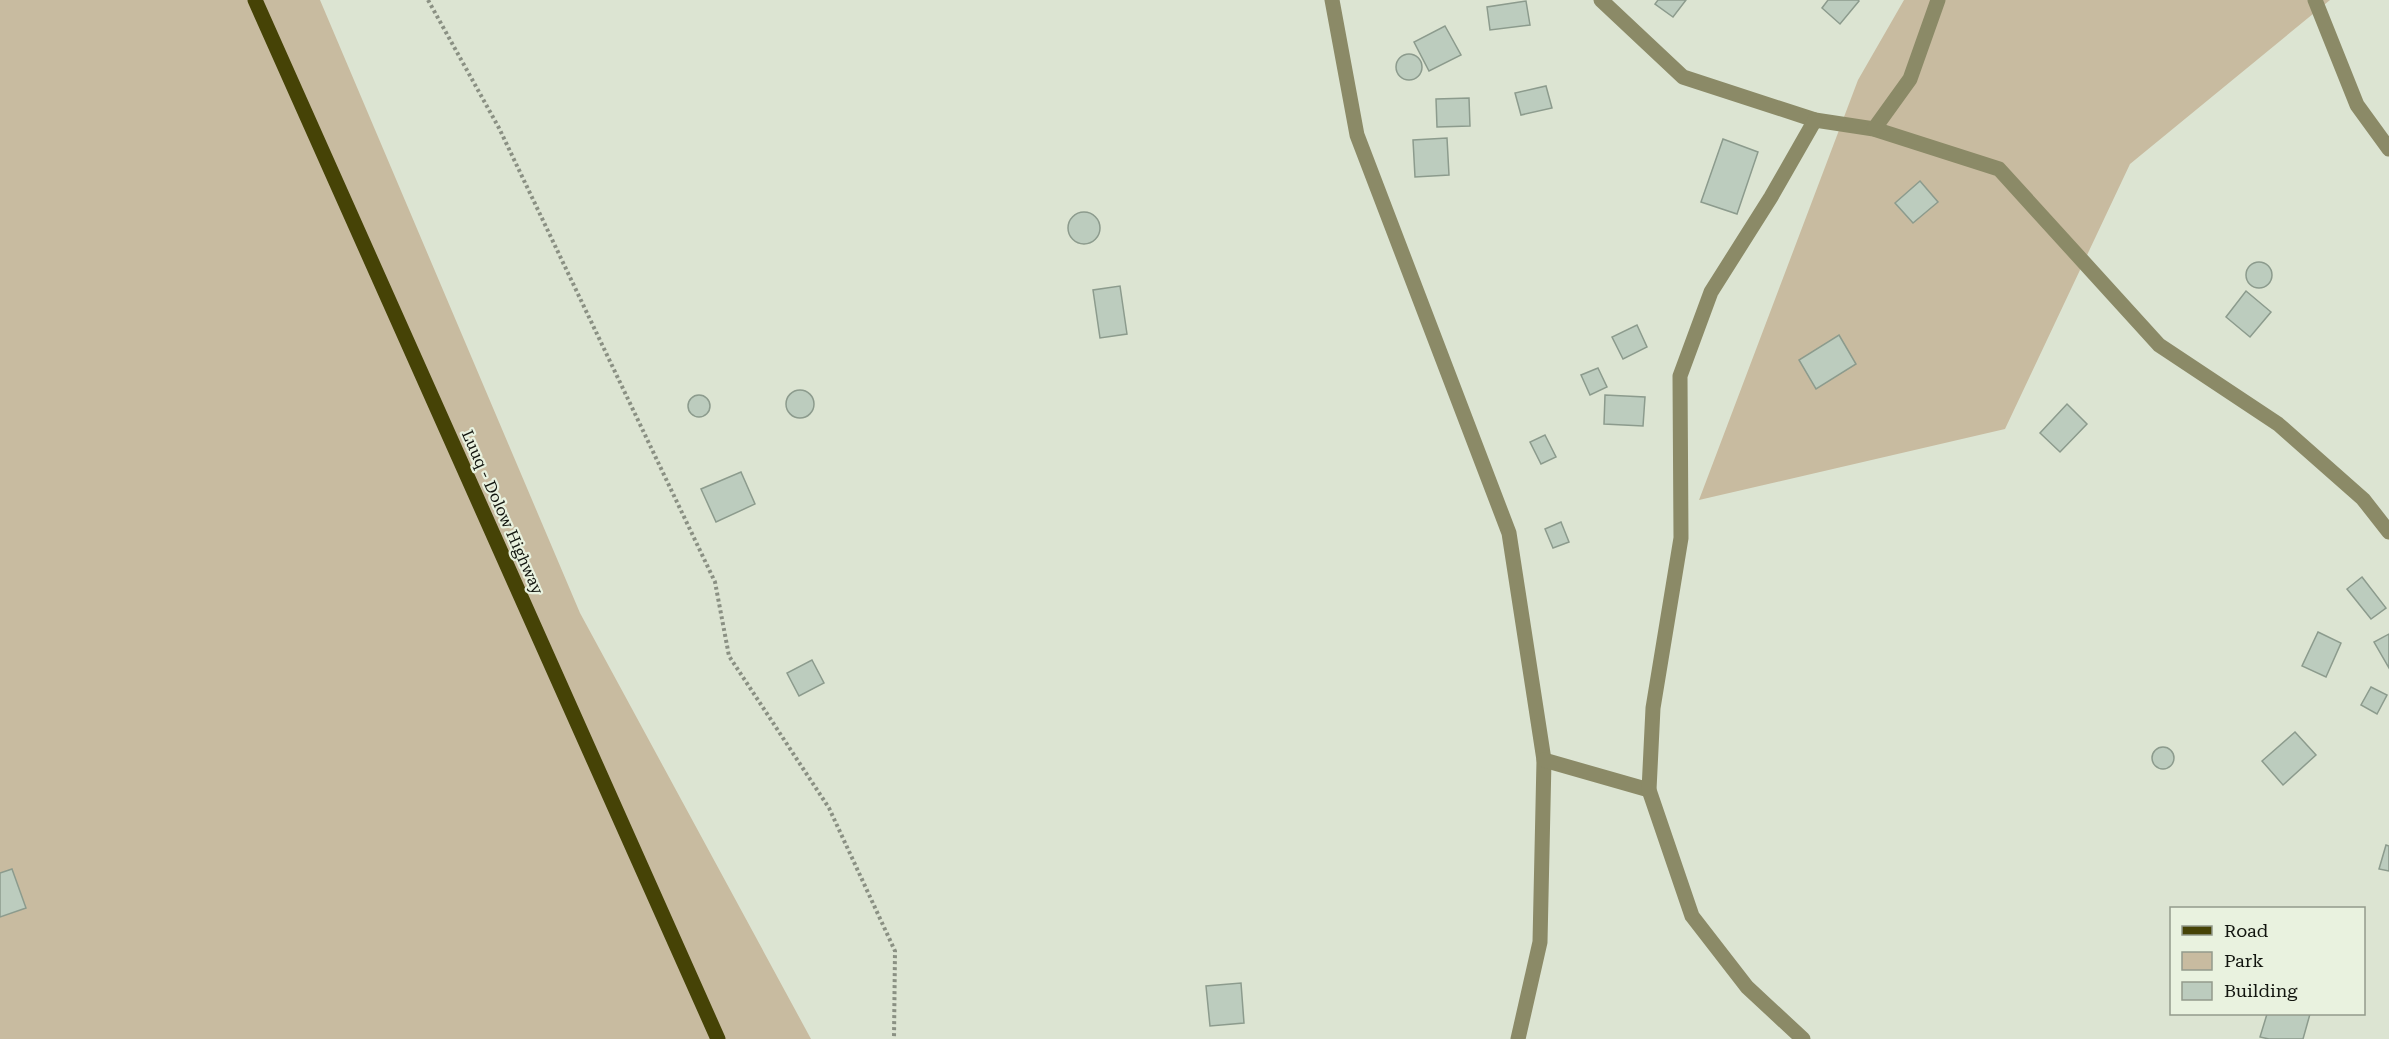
<svg xmlns="http://www.w3.org/2000/svg" width="2389" height="1039" viewBox="0 0 2389 1039" font-family="'Roboto Serif',serif">
  <style>
    .green { fill: #c8bba0 }
    .building { fill: #bcccbe; stroke: #8c9b8d; stroke-width: 1.5 }
    .lines { fill: none; stroke-linecap: round; stroke-linejoin: round }
    .path { stroke: #8a9083; stroke-width: 4; stroke-dasharray: 3 3; stroke-linecap: butt }
    .street { stroke: #8b8a67; stroke-width: 15 }
    .primary { stroke: #464306; stroke-width: 15 }
    .labels { text-anchor: middle; stroke-width: 4.5; stroke-linejoin: round; paint-order: stroke }
    .street-label { font-size: 16px; fill: #12150f; stroke: #e9f2df }
  </style>
  <rect width="100%" height="100%" fill="#dce4d2"/>
  <g class="green">
    <path d="M0,0h320l260,613 231,426h-811z"/>
    <path d="M1904,0h426l-200,164 -125,265 -306,71 159,-420z"/>
  </g>
  <g class="building">
    <path d="M1658,0h28l-13,17 -18,-13z"/>
    <path d="M1828,0h30l1,1 -19,23 -18,-16z"/>
    <path d="M1526,1l4,24 -40,5 -3,-23z"/>
    <path d="M1445,26l16,29 -32,16 -15,-29z"/>
    <circle cx="1409" cy="67" r="13"/>
    <path d="M1546,86l6,22 -31,7 -6,-22z"/>
    <path d="M1469,98l1,28 -33,1 -1,-28z"/>
    <path d="M1447,138l2,37 -34,2 -2,-37z"/>
    <path d="M1723,139l35,13 -21,62 -36,-12z"/>
    <path d="M1920,181l18,21 -25,21 -18,-20z"/>
    <circle cx="1084" cy="228" r="16"/>
    <circle cx="2259" cy="275" r="13"/>
    <path d="M1120,286l7,48 -27,4 -7,-48z"/>
    <path d="M2246,291l25,21 -21,25 -24,-20z"/>
    <path d="M1637,325l10,22 -24,12 -11,-22z"/>
    <path d="M1839,335l17,29 -40,25 -17,-29z"/>
    <path d="M1598,368l9,19 -17,8 -9,-20z"/>
    <circle cx="800" cy="404" r="14"/>
    <path d="M1605,395l40,2 -2,29 -39,-2z"/>
    <circle cx="699" cy="406" r="11"/>
    <path d="M2067,404l20,20 -27,28 -20,-19z"/>
    <path d="M1545,435l11,22 -15,7 -11,-22z"/>
    <path d="M741,472l14,32 -39,18 -15,-33z"/>
    <path d="M1561,522l8,20 -16,6 -8,-19z"/>
    <path d="M2362,577l24,31 -15,11 -24,-30z"/>
    <path d="M2318,632l23,11 -15,34 -24,-11z"/>
    <path d="M2389,634v34l-15,-26z"/>
    <path d="M812,660l12,23 -25,13 -12,-23z"/>
    <path d="M2371,687l16,8 -10,19 -16,-9z"/>
    <path d="M2295,732l21,23 -33,30 -21,-24z"/>
    <circle cx="2163" cy="758" r="11"/>
    <path d="M2386,845l3,1v25l-10,-2z"/>
    <path d="M12,869l14,39 -26,9v-44z"/>
    <path d="M1241,983l3,40 -34,3 -4,-40z"/>
    <path d="M2267,1014h43l-7,25h-34l-9,-2z"/>
  </g>
  <g class="lines">
    <path class="path" d="M428,0l71,128 216,454 14,74 100,152 66,143 -1,88"/>
    <g class="street">
      <path d="M1332,0l25,135 152,398 35,227 -4,182 -22,97"/>
      <path d="M1601,0l82,77 132,43 59,9 125,40 160,176 119,79 85,75 26,33"/>
      <path d="M2315,0l42,105 32,44"/>
      <path d="M1874,129l36,-50 28,-79"/>
      <path d="M1544,760l105,30"/>
      <path d="M1803,1039l-56,-52 -55,-71 -43,-126 4,-82 28,-170 -1,-162 31,-84 60,-95 44,-77"/>
    </g>
    <path class="primary" d="M255,0l463,1039"/>
  </g>
  <g class="labels">
    <g class="street-label">
      <text transform="translate(503 512) rotate(66)" y="6">Luuq - Dolow Highway</text>
    </g>
  </g>
  <rect x="2170" y="907" width="195" height="108" fill="#e9f2df" stroke="#939a8c" stroke-width="1.5"/>
  <rect x="2182" y="926" width="30" height="9" fill="#464306" stroke="#939a8c" stroke-width="1.5"/>
  <text x="2224" y="937" font-size="18" fill="#12150f">Road</text>
  <rect x="2182" y="952" width="30" height="18" fill="#c8bba0" stroke="#939a8c" stroke-width="1.5"/>
  <text x="2224" y="967" font-size="18" fill="#12150f">Park</text>
  <rect x="2182" y="982" width="30" height="18" fill="#bcccbe" stroke="#939a8c" stroke-width="1.5"/>
  <text x="2224" y="997" font-size="18" fill="#12150f">Building</text>
</svg>
